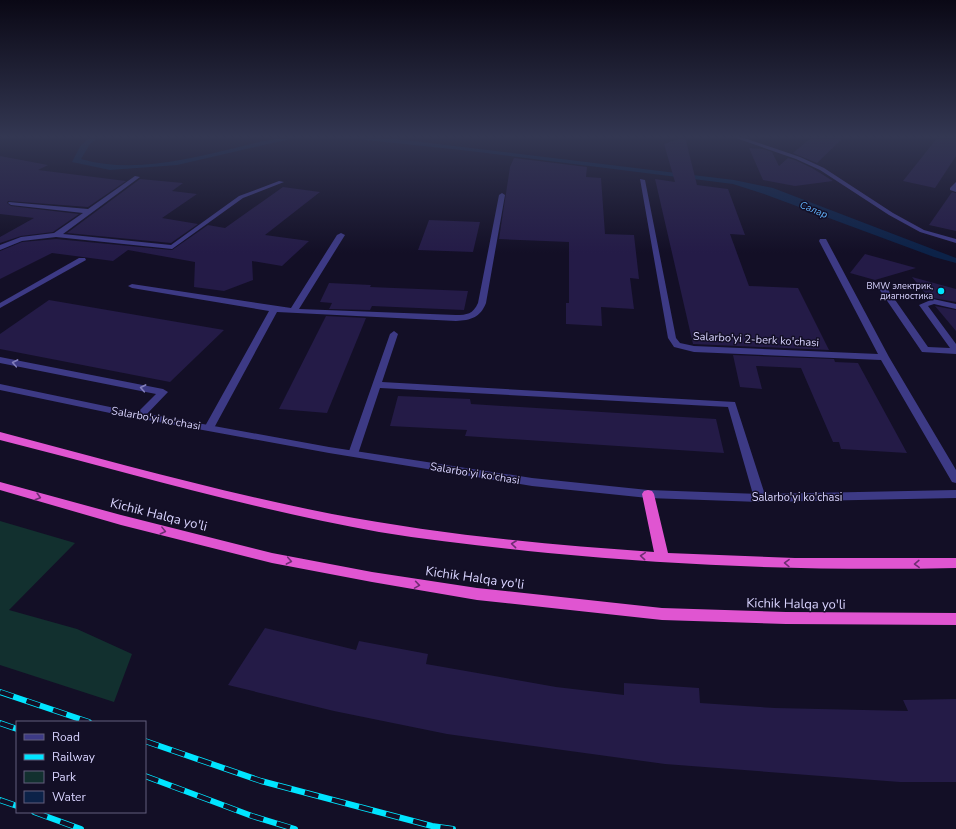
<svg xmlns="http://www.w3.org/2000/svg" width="956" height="829" viewBox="0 0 956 829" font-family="'Nunito Sans',sans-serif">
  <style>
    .green { fill: #12302f }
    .water { fill: #0c2248 }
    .building { fill: #241b47 }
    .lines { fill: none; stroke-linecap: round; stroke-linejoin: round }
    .service { fill: #3d3a85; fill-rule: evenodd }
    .minor { fill: #3d3a85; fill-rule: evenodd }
    .trunk { fill: #e055d1; fill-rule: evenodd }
    .rail-casing { stroke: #00e5ff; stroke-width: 6 }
    .rail { stroke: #130f26; stroke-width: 4.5; stroke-dasharray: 14; stroke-linecap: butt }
    .oneway { stroke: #837fbc }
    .oneway2 { stroke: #6f2e73 }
    .poi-dot { fill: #00e5ff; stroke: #130f26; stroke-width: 1.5 }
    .labels { text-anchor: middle; stroke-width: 3; stroke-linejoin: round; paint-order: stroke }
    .far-poi-label { font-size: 9px; fill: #d9d4ff; stroke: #130f26; text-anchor: end }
    .far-water-label { font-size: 10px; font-style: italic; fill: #62b6ff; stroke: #130f26 }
    .street-label { font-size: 11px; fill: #d9d4ff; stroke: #130f26 }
    .near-street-label { font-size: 13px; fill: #d9d4ff; stroke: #130f26 }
  </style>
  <rect width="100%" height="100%" fill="#130f26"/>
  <path class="green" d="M0,521l75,22 -66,67 68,19 55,25 -18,48 -114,-37z"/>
  <g class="water">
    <path d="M91,137h8l-9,7 -9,15c52,15 107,0 158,-12 20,-5 40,-10 60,-10l-122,28 -67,5 -38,-8 9,-17z"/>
    <path d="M338,137h30l29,2 337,41 39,8 183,70v5l-22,-6 -173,-64 -28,-9 -263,-33z"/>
  </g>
  <g class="building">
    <path d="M685,137l12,48 31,4 17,46 -15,-1 19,52 49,2 31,62 -136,-6 -38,-165 20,3 -11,-38z"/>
    <path d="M812,137h32l-27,26 -24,-10z"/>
    <path d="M938,137h18v19l-21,32 -32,-7z"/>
    <path d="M749,148l14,1 9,3 7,14 9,-8 7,2 17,8 21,13 -38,5 -32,-6z"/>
    <path d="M0,156l48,9 -10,5 88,11 -38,26 -80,-6 -1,2 4,3 68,8 -26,18 -32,4 -21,7v-6l34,-19 -34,-4z"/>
    <path d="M514,158l73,9 -1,10 15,1 4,56 29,1 5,44 -9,-1 4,31 -33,-2 1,19 -36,-2v-21h3v-61l-70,-3 11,-72z"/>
    <path d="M140,179l43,4 -11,8 25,3 -35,24 36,6 -27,19 -104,-10z"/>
    <path d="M283,187l37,5 -55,43 44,6 -27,25 -30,-5 1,19 -29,11 -30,-4 1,-25 -67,-12 -15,11 -61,-8 -52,26v-28l22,-9 34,-3 116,11 36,-25 17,3z"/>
    <path d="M952,192l4,1v38l-27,-6z"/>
    <path d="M429,220l51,2 -7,30 -55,-2z"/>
    <path d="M865,254l51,14 -41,12 -25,-7z"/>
    <path d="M912,277l44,12v13l-23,-4 -3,1z"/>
    <path d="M329,283l42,2 -1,2 98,4 -4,19 -92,-4 -2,4 -41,-1 3,-6 -12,-1z"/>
    <path d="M49,300l175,30 -54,52 -170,-33v-15z"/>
    <path d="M935,306l21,4v21z"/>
    <path d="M326,316l40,2 -39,95 -48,-4z"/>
    <path d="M733,355l101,4 1,3 23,1 49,90 -66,-4 -2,-7h-6l-32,-74 -45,-2 6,23 -22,-2z"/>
    <path d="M398,396l72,3 1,5 245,15 8,34 -259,-17 2,-6 -77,-4z"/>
    <path d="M265,628l91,22 3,-9 69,13 -2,10 130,23 68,8v-12l75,5 1,15 75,5 133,3 -5,-11 53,-1v83h-56l-235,-18 -218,-30 -113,-23 -106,-26z"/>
  </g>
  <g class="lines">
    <g class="service">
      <path d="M733,137h8l59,20 24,11 69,45 31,17 32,9v4l-36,-11 -31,-17 -69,-45 -24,-11z"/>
      <path d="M135,176l5,1 -77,57 108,11 68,-49 40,-15 5,1 -41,16 -71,51 -116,-12 -34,4 -22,9v-5l21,-8 33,-4 29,-20 -72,-8 -3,-2 1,-1 79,7z"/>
      <path d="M640,179l5,1 31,158 4,5 14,3 184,8 -59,-113 1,-2h6l63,118 67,113v13l-4,-1 -71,-122 -187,-8 -20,-5 -6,-9z"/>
      <path d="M956,182v10l-6,-2v-2z"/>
      <path d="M502,193l3,2 -19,108c-6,15 -15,17 -30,18l-179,-9 -63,116 -5,3 -5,-3 65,-117 -137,-23 -4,-2 4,-2 159,24 46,-73 4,-2 4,2 -46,74 157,6c11,0 17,-1 22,-12l21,-108z"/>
      <path d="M79,258h6l1,2 -86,48v-5z"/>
      <path d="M878,284h6l44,63 22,1 -31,-43 14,-6 23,5v5l-22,-5 -6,2 28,38v10l-34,-2 -45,-66z"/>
      <path d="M394,331l4,3 -16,48 353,20 31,96 -2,3h-8l-2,-3 -26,-91 -348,-19 -22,66 -1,2h-8l-1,-2 42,-120z"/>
      <path d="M0,357l163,32 5,3 -24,25 -4,1 -5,-3 21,-21 -156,-31z"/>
    </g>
    <path class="minor" d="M0,384l110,23 219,40 203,31 116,12 112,4 196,-4v8l-196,4 -112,-4 -116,-12 -203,-33 -219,-40 -110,-23z"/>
    <g class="trunk">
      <path d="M0,432c110,29 220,60 332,82 106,20 214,31 322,38l-12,-58 2,-3 4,-1 4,1 2,3 14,59 127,5h161v10c-137,3 -273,-2 -408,-15 -57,-6 -114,-12 -169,-21 -128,-23 -253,-60 -379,-92z"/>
      <path d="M0,482l121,33 151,38 100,19 105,16 185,20 124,4 170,1v12l-170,-1 -124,-4 -185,-20 -105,-18 -100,-19 -151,-38 -121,-35z"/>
    </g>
    <defs>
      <g id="rail">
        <path d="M0,692l89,30"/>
        <path d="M0,723l17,6"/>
        <path d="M145,741l116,40 171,45 21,3"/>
        <path d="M145,776l107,40 43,13"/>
        <path d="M0,800l17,6"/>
        <path d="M34,812l47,17"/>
      </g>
    </defs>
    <use href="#rail" class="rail-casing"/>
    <use href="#rail" class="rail"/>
  </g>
  <defs><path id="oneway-chevron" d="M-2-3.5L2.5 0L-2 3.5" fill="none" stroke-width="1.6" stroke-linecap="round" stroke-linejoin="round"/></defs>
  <g class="oneway">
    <use href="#oneway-chevron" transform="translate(15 363) rotate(-169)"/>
    <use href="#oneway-chevron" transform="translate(143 388) rotate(-169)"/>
  </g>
  <g class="oneway2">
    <use href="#oneway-chevron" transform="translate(38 497) rotate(16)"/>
    <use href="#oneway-chevron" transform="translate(163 531) rotate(14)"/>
    <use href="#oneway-chevron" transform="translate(514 544) rotate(-174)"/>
    <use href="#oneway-chevron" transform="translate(643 556) rotate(-175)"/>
    <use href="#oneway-chevron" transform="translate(289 561) rotate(11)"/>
    <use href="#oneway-chevron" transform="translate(787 563) rotate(-179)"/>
    <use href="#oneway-chevron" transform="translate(917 564) rotate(178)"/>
    <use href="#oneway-chevron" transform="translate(417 585) rotate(9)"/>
  </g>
  <linearGradient id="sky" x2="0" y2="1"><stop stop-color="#0a0815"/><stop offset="0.54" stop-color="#333752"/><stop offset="1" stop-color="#333752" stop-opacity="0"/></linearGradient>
  <rect width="956" height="253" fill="url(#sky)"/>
  <circle class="poi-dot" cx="941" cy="291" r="4"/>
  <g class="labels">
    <g class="far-poi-label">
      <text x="933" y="289">BMW электрик,<tspan x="933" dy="10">диагностика</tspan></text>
    </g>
    <g class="far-water-label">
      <text transform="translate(814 209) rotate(22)" y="4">Салар</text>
    </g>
    <g class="street-label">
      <text transform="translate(756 339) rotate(3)" y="4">Salarbo'yi 2-berk ko'chasi</text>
      <text transform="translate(156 418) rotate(10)" y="4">Salarbo'yi ko'chasi</text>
      <text transform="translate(475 473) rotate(9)" y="4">Salarbo'yi ko'chasi</text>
      <text x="797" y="501">Salarbo'yi ko'chasi</text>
    </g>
    <g class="near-street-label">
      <text transform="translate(159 514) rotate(14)" y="5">Kichik Halqa yo'li</text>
      <text transform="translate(475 577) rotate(8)" y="5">Kichik Halqa yo'li</text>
      <text transform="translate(796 603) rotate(1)" y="5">Kichik Halqa yo'li</text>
    </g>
  </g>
  <rect x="16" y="721" width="130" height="92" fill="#130f26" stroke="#625e7d"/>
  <rect x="24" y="734" width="20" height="6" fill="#3d3a85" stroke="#625e7d"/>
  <text x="52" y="741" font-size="12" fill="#d9d4ff">Road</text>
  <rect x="24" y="754" width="20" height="6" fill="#00e5ff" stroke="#625e7d"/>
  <text x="52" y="761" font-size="12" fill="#d9d4ff">Railway</text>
  <rect x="24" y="771" width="20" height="12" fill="#12302f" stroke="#625e7d"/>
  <text x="52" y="781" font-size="12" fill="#d9d4ff">Park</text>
  <rect x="24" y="791" width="20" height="12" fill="#0c2248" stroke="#625e7d"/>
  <text x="52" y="801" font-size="12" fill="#d9d4ff">Water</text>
</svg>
